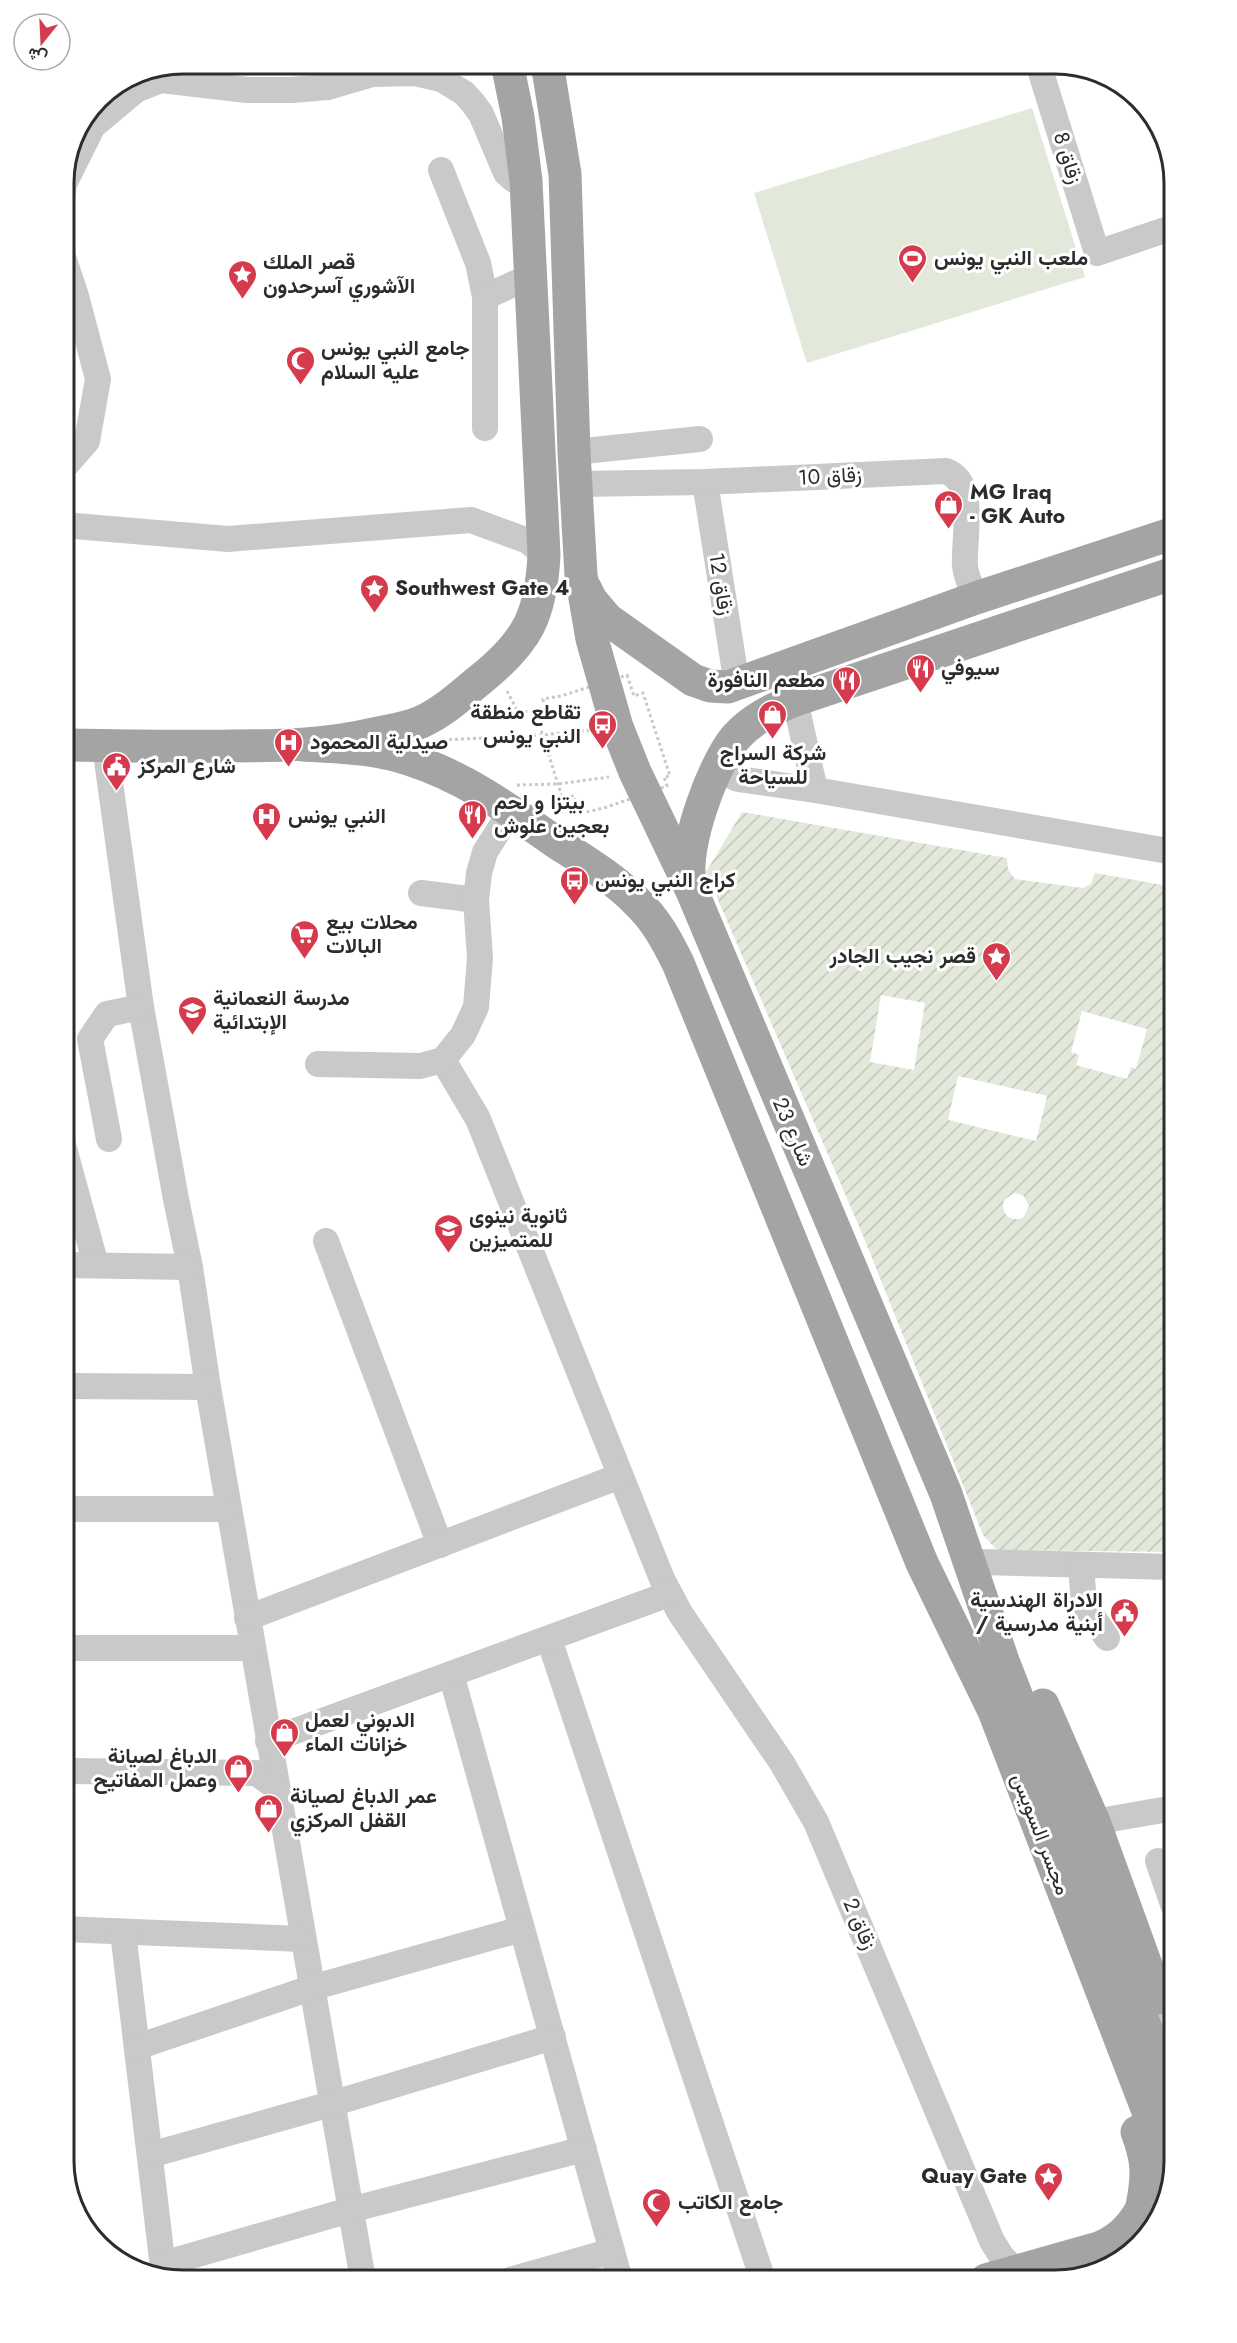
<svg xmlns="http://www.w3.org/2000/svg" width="1237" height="2343" viewBox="0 0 1237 2343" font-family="Jost,Vazirmatn,sans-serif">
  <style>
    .garden { fill: url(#garden-furrows); fill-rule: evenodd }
    .pitch { fill: #e2e8da }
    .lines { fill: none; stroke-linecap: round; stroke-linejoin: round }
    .path { stroke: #c9c9c9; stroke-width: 3; stroke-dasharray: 3 3; stroke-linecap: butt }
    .minor { stroke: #c9c9c9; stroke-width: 26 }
    .major { stroke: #a4a4a4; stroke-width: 33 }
    .labels { text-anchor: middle; stroke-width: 6; stroke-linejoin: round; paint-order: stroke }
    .street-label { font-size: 21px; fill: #2c2c2c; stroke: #fff }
    .poi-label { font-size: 21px; font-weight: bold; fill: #2c2c2c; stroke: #fff; text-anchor: start }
    .rim { fill: none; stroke: #2c2c2c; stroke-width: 3 }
  </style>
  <defs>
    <pattern id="garden-furrows" width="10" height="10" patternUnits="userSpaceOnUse" patternTransform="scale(1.5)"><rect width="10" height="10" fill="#e2e8da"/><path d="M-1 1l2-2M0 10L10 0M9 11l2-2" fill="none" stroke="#c2c7bb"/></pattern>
  </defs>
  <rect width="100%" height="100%" fill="#fff"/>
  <path class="garden" d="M742,812l265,46 1,12 7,9 68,9 8,-4 4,-11 79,14v665l-177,-2 -14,-15 -119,-297 -158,-366zM881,995l44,8 -11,67 -44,-8zM1082,1011l65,18 -11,40 -5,-2 -4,12 -51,-14 3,-10 -8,-3zM958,1076l89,20 -11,45 -88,-21zM1014,1193l9,2 6,11 -6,12c-14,4 -23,-5 -19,-18z"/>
  <path class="pitch" d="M1032,108l53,169 -278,86 -53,-170z"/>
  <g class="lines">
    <g class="path">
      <path d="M627,675l7,21 9,-3 27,83 -6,1 3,9 -60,21 -28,7 -5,-18 -12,1 -27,-86 10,-1 -2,-11 18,-3z"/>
      <path d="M507,691l11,21 17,-1"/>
      <path d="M443,740l99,-5 50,-5"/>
      <path d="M517,785l41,-1 51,-7"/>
    </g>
    <g class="minor">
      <path d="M1038,63l59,190 77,-26"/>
      <path d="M441,170l37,93 7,34"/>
      <path d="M63,191l1,-7 29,-58 43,-36 25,-10 86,10h45l36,-3 44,-13 43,-1 26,6 23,14 9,10 8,11 25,59 8,7 12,1"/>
      <path d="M485,428v-131l46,-21"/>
      <path d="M574,452l126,-13"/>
      <path d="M63,465l4,-1 20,-23 11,-62 -22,-83 -13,-39"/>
      <path d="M705,482l32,203"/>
      <path d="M576,484l129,-2 241,-11c32,12 17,67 19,95 1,11 6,21 11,32"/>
      <path d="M63,525l165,14 243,-19 57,21 16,14"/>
      <path d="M795,700l20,90"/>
      <path d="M105,746l36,261 35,192 14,68 18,120 155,893"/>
      <path d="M727,752c-5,13 -3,21 11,27l77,11 359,62"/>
      <path d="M421,893l55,7"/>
      <path d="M443,1060l35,59 184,460 18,34 102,150 34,59 176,419 10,16 14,14"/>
      <path d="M318,1064l102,2 23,-6 20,-25 13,-28 4,-49 -4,-58 3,-27 6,-21 26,-41"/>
      <path d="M109,1139l-19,-100 17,-25 34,-7"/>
      <path d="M63,1145l33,120"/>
      <path d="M326,1241l114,304"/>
      <path d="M63,1265l127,2"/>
      <path d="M63,1386l145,1"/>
      <path d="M63,1509h166"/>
      <path d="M980,1562l194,5"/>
      <path d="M1081,1565l3,39 23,34"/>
      <path d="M247,1618l373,-142"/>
      <path d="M549,1639l214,641"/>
      <path d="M63,1648h189"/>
      <path d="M451,1674l169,606"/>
      <path d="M268,1741l401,-147"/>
      <path d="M63,1771l193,2 20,14"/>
      <path d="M1094,1822l80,-14"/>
      <path d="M1158,1861l16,46"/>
      <path d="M63,1929l239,10"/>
      <path d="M123,1932l41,344"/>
      <path d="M1166,2022l8,-1"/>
      <path d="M137,2047l174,-59 211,-59"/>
      <path d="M150,2155l181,-51 222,-67"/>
      <path d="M163,2264l187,-54 234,-61"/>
      <path d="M510,2280l102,-29"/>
    </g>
    <g class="major">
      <path d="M547,63l18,111 9,278 7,123 11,64 25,88 18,45 57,119 254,603 57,167 171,440"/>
      <path d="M585,588l6,12 16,19 86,61 17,6 18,1 248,-89 198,-65"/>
      <path d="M63,745c57,1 113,2 169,1 48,0 94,-1 141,-12 16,-3 34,-6 48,-12 23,-10 41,-28 60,-43 47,-38 60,-64 63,-124l-18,-374 -8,-64 -11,-54"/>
      <path d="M303,745c37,2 73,3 108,15 54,17 100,51 146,83 28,18 58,36 81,60 18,17 29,38 40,60l244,600 72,148 177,460"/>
      <path d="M690,881c-7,-35 23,-117 46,-144 16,-18 37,-28 59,-37l379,-127"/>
      <path d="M1043,1705l51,117 64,176"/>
      <path d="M1137,2132c11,29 11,44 5,74"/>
      <path d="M986,2280l113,-32c19,-8 31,-19 42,-38"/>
    </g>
  </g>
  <defs>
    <symbol id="stadium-pin" viewBox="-11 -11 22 30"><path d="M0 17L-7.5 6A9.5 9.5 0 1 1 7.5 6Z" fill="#d53b4d" stroke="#fff"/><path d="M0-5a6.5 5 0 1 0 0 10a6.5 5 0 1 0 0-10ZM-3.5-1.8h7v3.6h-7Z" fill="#fff"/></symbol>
    <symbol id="sight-pin" viewBox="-11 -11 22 30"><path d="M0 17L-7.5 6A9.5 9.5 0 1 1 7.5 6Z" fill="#d53b4d" stroke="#fff"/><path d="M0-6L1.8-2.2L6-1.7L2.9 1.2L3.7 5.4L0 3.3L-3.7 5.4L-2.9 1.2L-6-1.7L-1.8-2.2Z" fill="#fff"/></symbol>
    <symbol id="mosque-pin" viewBox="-11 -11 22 30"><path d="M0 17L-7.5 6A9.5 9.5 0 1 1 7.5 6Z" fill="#d53b4d" stroke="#fff"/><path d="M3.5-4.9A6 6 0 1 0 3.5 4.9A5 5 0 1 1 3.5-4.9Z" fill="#fff"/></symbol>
    <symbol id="shop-pin" viewBox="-11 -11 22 30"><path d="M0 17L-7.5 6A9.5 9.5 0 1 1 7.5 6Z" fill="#d53b4d" stroke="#fff"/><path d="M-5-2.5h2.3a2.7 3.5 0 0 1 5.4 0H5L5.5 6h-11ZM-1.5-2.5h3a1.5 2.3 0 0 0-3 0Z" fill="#fff"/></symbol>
    <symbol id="restaurant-pin" viewBox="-11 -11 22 30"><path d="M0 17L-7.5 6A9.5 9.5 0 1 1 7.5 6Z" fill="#d53b4d" stroke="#fff"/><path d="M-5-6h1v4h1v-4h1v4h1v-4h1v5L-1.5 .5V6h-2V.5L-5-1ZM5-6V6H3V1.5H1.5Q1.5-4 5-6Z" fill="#fff"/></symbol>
    <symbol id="bus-pin" viewBox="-11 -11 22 30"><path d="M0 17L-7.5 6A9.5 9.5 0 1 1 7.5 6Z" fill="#d53b4d" stroke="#fff"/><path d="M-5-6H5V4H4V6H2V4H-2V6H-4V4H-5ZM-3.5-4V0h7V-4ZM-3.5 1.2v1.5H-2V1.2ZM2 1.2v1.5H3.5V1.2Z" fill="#fff"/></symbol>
    <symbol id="hospital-pin" viewBox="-11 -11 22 30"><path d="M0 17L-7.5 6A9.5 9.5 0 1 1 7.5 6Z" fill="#d53b4d" stroke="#fff"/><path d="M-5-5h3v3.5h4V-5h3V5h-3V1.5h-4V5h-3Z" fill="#fff"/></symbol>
    <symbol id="civic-pin" viewBox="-11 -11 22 30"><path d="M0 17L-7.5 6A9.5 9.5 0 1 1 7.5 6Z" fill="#d53b4d" stroke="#fff"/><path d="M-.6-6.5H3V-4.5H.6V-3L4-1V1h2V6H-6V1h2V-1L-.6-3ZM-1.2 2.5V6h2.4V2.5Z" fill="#fff"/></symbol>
    <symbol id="supermarket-pin" viewBox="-11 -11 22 30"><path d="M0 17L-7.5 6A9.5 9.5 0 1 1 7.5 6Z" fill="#d53b4d" stroke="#fff"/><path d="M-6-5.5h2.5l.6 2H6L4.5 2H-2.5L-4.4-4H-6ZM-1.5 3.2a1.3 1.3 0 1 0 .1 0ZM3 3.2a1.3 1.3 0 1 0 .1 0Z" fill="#fff"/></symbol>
    <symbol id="school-pin" viewBox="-11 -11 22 30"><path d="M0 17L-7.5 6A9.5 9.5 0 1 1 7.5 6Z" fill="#d53b4d" stroke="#fff"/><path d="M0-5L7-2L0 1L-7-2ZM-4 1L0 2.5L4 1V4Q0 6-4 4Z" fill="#fff"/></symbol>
  </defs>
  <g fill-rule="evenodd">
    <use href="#stadium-pin" x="896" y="242" width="33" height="45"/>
    <use href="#sight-pin" x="226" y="258" width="33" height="45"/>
    <use href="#mosque-pin" x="284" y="344" width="33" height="45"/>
    <use href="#shop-pin" x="932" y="488" width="33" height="45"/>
    <use href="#sight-pin" x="358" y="572" width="33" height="45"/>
    <use href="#restaurant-pin" x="904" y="652" width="33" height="45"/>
    <use href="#restaurant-pin" x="830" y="664" width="33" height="45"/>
    <use href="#shop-pin" x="756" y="698" width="33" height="45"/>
    <use href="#bus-pin" x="586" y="708" width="33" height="45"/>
    <use href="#hospital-pin" x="272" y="726" width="33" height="45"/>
    <use href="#civic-pin" x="100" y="750" width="33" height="45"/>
    <use href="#restaurant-pin" x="456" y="798" width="33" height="45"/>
    <use href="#hospital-pin" x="250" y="800" width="33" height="45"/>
    <use href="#bus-pin" x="558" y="864" width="33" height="45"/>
    <use href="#supermarket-pin" x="288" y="918" width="33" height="45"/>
    <use href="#sight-pin" x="980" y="940" width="33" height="45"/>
    <use href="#school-pin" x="176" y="994" width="33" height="45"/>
    <use href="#school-pin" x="432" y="1212" width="33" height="45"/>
    <use href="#civic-pin" x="1108" y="1596" width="33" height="45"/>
    <use href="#shop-pin" x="268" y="1716" width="33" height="45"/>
    <use href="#shop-pin" x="222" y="1752" width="33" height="45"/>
    <use href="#shop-pin" x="252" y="1792" width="33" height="45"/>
    <use href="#sight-pin" x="1032" y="2160" width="33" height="45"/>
    <use href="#mosque-pin" x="640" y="2186" width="33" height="45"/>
  </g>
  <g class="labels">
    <g class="street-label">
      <text transform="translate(1068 158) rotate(73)" y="7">زقاق 8</text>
      <text transform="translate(830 476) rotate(-3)" y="7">زقاق 10</text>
      <text transform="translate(721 584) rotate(81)" y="7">زقاق 12</text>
      <text transform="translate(793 1132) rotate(67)" y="7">شارع 23</text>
      <text transform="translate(1041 1834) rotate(69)" y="7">مجسر السويس</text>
      <text transform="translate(860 1924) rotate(67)" y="7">زقاق 2</text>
    </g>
    <g class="poi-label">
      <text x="934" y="265">ملعب النبي يونس</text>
      <text x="263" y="269">قصر الملك<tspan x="263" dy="24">الآشوري آسرحدون</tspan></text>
      <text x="321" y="355">جامع النبي يونس<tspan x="321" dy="24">عليه السلام</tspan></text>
      <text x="970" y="499">MG Iraq<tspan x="970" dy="24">- GK Auto</tspan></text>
      <text x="395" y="595">Southwest Gate 4</text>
      <text x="941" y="675">سيوفي</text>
      <text x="825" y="687" text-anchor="end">مطعم النافورة</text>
      <text x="581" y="719" text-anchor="end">تقاطع منطقة<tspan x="581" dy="24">النبي يونس</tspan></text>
      <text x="310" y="749">صيدلية المحمود</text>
      <text x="773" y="760" text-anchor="middle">شركة السراج<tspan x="773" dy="24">للسياحة</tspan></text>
      <text x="138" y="773">شارع المركز</text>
      <text x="494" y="809">بيتزا و لحم<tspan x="494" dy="24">بعجين علوش</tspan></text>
      <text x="288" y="823">النبي يونس</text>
      <text x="595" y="887">كراج النبي يونس</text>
      <text x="326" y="929">محلات بيع<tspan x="326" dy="24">البالات</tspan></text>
      <text x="976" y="963" text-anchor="end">قصر نجيب الجادر</text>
      <text x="213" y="1005">مدرسة النعمانية<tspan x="213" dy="24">الإبتدائية</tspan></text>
      <text x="469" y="1223">ثانوية نينوى<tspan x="469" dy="24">للمتميزين</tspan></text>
      <text x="1103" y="1607" text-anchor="end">الادراة الهندسية<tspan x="1103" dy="24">/ أبنية مدرسية</tspan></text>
      <text x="305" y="1727">الدبوني لعمل<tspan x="305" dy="24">خزانات الماء</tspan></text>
      <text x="217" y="1763" text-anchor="end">الدباغ لصيانة<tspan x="217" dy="24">وعمل المفاتيح</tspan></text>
      <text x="290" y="1803">عمر الدباغ لصيانة<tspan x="290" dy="24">القفل المركزي</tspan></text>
      <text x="1027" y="2183" text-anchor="end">Quay Gate</text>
      <text x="678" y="2209">جامع الكاتب</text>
    </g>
  </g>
  <path d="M0 0H1237V2343H0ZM183 74H1055A109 109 0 0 1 1164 183V2161A109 109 0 0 1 1055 2270H183A109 109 0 0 1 74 2161V183A109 109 0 0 1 183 74Z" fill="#fff" fill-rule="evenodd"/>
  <path class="rim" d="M183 74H1055A109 109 0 0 1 1164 183V2161A109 109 0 0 1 1055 2270H183A109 109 0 0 1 74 2161V183A109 109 0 0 1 183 74Z"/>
  <g transform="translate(42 42) rotate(198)"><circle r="28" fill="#ffffff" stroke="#ababab" stroke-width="1.5"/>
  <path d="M0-4.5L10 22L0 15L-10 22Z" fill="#d53b4d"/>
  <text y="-9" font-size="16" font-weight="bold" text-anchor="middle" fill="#2c2c2c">ش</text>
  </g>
</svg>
